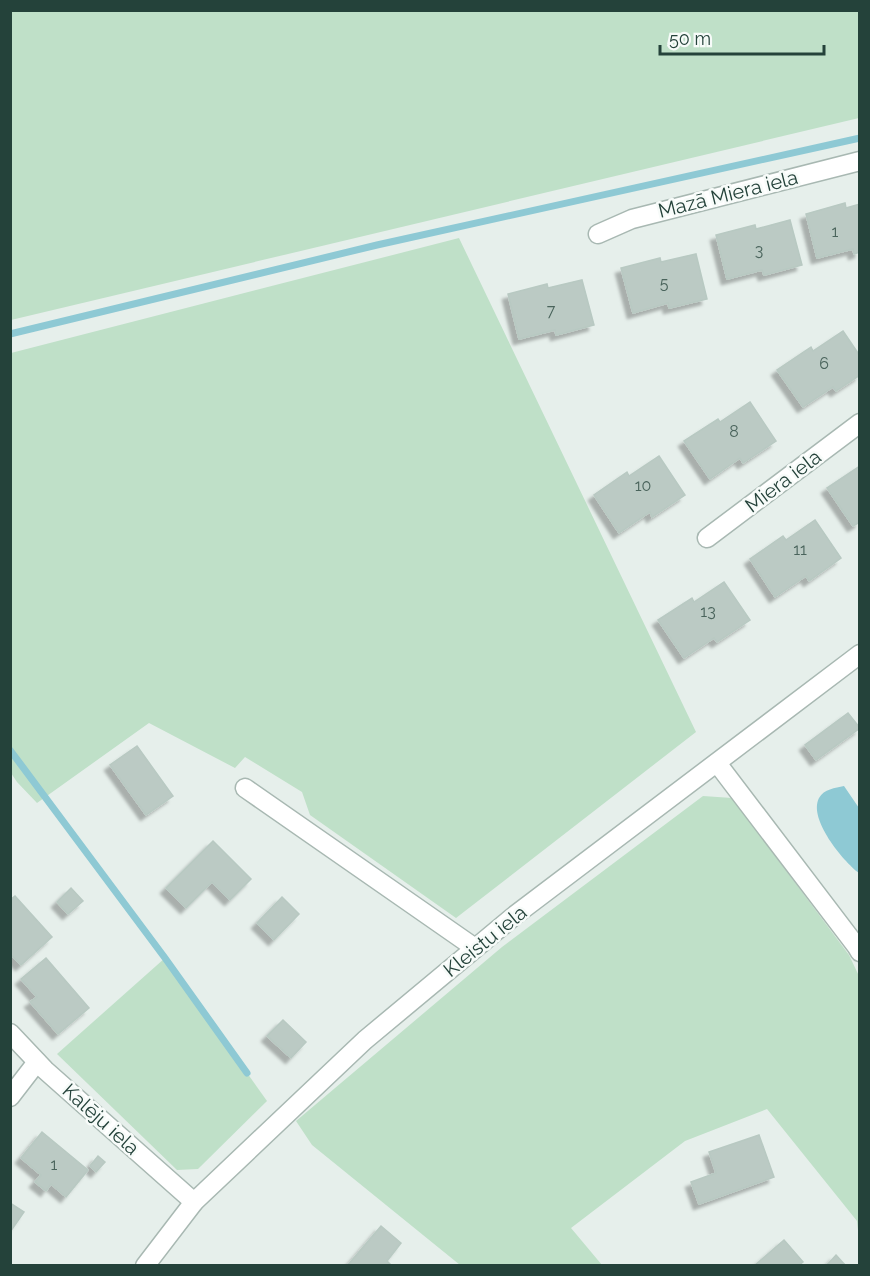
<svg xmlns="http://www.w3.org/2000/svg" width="870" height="1276" viewBox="0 0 870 1276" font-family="Raleway,sans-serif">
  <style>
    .green { fill: #bfe0c8 }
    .water { fill: #8ec9d4 }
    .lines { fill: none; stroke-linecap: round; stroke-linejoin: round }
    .stream { stroke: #8ec9d4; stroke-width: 7 }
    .building { fill: #bbcac4; stroke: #b8c9c2; stroke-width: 1.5; filter: url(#shadow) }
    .minor-casing { stroke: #a8b8b2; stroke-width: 21 }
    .minor { stroke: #fff; stroke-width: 18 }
    .labels { text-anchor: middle; stroke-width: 5; stroke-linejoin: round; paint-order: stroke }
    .number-label { font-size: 16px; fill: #4a645c }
    .street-label { font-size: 20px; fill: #24423a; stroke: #f7fbf9 }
  </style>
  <defs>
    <filter id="shadow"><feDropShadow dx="-5.5" dy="5.5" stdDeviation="1.5" flood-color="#0004"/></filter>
  </defs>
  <rect width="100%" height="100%" fill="#e6efeb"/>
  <g class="green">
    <path d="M10,11h849v107l-848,202z"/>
    <path d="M459,238l237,494 -240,186 -146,-103 -8,-23 -57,-35 -10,11 -86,-45 -112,80 -20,-21 -6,-9v-420z"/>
    <path d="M703,796l29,2 117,157 10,21v264l-2,-19 -90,-112 -82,32 -114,87 31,37h-142l-148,-120 -16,-24 206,-174z"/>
    <path d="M165,958l102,143 -69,68 -21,1 -120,-116z"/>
  </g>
  <path class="water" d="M844,786l15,22v65c-16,-12 -51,-54 -40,-75 5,-9 16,-10 25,-12z"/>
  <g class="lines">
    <g class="stream">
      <path d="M10,334l367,-89 483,-107"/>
      <path d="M10,750l155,208 82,115"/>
    </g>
  </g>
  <g class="building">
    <path d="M845,203l1,5 14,-4v48l-6,2 -1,-5 -36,9 -11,-44z"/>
    <path d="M790,220l12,45 -38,10 -2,-5 -35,9 -11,-44 39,-10 1,4z"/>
    <path d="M696,254l11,45 -38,9 -1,-5 -35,10 -12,-45 39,-10 1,4z"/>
    <path d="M582,280l12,45 -38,10 -1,-5 -36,9 -11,-45 39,-10 1,4z"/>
    <path d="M843,331l17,25v19l-24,16 -3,-4 -30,20 -26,-37 34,-23 2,4z"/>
    <path d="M750,402l26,39 -33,22 -3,-5 -30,21 -26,-38 34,-22 2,3z"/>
    <path d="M659,456l26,39 -33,22 -2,-5 -31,21 -25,-38 33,-23 2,4z"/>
    <path d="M860,466v56l-7,4 -26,-38z"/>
    <path d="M815,520l26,38 -32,23 -3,-5 -31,21 -25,-38 33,-23 3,4z"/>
    <path d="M724,582l26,38 -33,22 -3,-4 -30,20 -26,-38 34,-22 2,4z"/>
    <path d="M848,713l12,15 -44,32 -11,-15z"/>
    <path d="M137,746l36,50 -27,19 -36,-50z"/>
    <path d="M213,841l38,38 -21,21 -18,-18 -26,26 -20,-20z"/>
    <path d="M71,888l12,13 -15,13 -11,-12z"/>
    <path d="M15,896l37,41 -31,28 -11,-11v-54z"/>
    <path d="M282,897l17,17 -25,26 -17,-17z"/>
    <path d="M46,958l43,50 -31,26 -28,-32 7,-5 -16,-18z"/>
    <path d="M283,1020l23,22 -15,16 -24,-22z"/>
    <path d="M42,1132l46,38 -22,27 -15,-13 -5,7 -11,-9 6,-7 -20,-17z"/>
    <path d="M759,1135l15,42 -75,27 -8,-22 25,-9 -7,-21z"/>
    <path d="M98,1156l7,6 -9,10 -6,-6z"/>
    <path d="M10,1203l14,9 -14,20z"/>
    <path d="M381,1226l20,17 -14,18 5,5h-45z"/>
    <path d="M784,1240l19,22 -5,4h-44z"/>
    <path d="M836,1255l10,11h-20z"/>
  </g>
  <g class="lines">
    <defs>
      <g id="minor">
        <path d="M598,234l34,-15 228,-58"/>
        <path d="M707,538l153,-115"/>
        <path d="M717,763l140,184 3,5"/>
        <path d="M245,788l230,160"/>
        <path d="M10,1033l35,37 149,132"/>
        <path d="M10,1097l27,-35"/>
        <path d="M145,1266l49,-64 171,-162 149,-124 346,-262"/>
      </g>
    </defs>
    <use href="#minor" class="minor-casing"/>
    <use href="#minor" class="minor"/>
  </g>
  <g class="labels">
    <g class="number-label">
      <text x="835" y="237">1</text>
      <text x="759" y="256">3</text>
      <text x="664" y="289">5</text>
      <text x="551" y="316">7</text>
      <text x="824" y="369">6</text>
      <text x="734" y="437">8</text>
      <text x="643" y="491">10</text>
      <text x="800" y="555">11</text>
      <text x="708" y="617">13</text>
      <text x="54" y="1170">1</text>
    </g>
    <g class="street-label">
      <text transform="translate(728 194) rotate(-14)" y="7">Mazā Miera iela</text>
      <text transform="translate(783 481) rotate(-37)" y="7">Miera iela</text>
      <text transform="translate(485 941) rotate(-39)" y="7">Kleistu iela</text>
      <text transform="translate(101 1119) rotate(42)" y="7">Kalēju iela</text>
    </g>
  </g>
  <rect width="870" height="1276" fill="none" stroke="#24423a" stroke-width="24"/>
  <path d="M660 45v9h164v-9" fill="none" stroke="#24423a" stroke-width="3"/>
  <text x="669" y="45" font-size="18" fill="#24423a" stroke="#f7fbf9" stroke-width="4.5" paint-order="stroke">50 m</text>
</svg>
